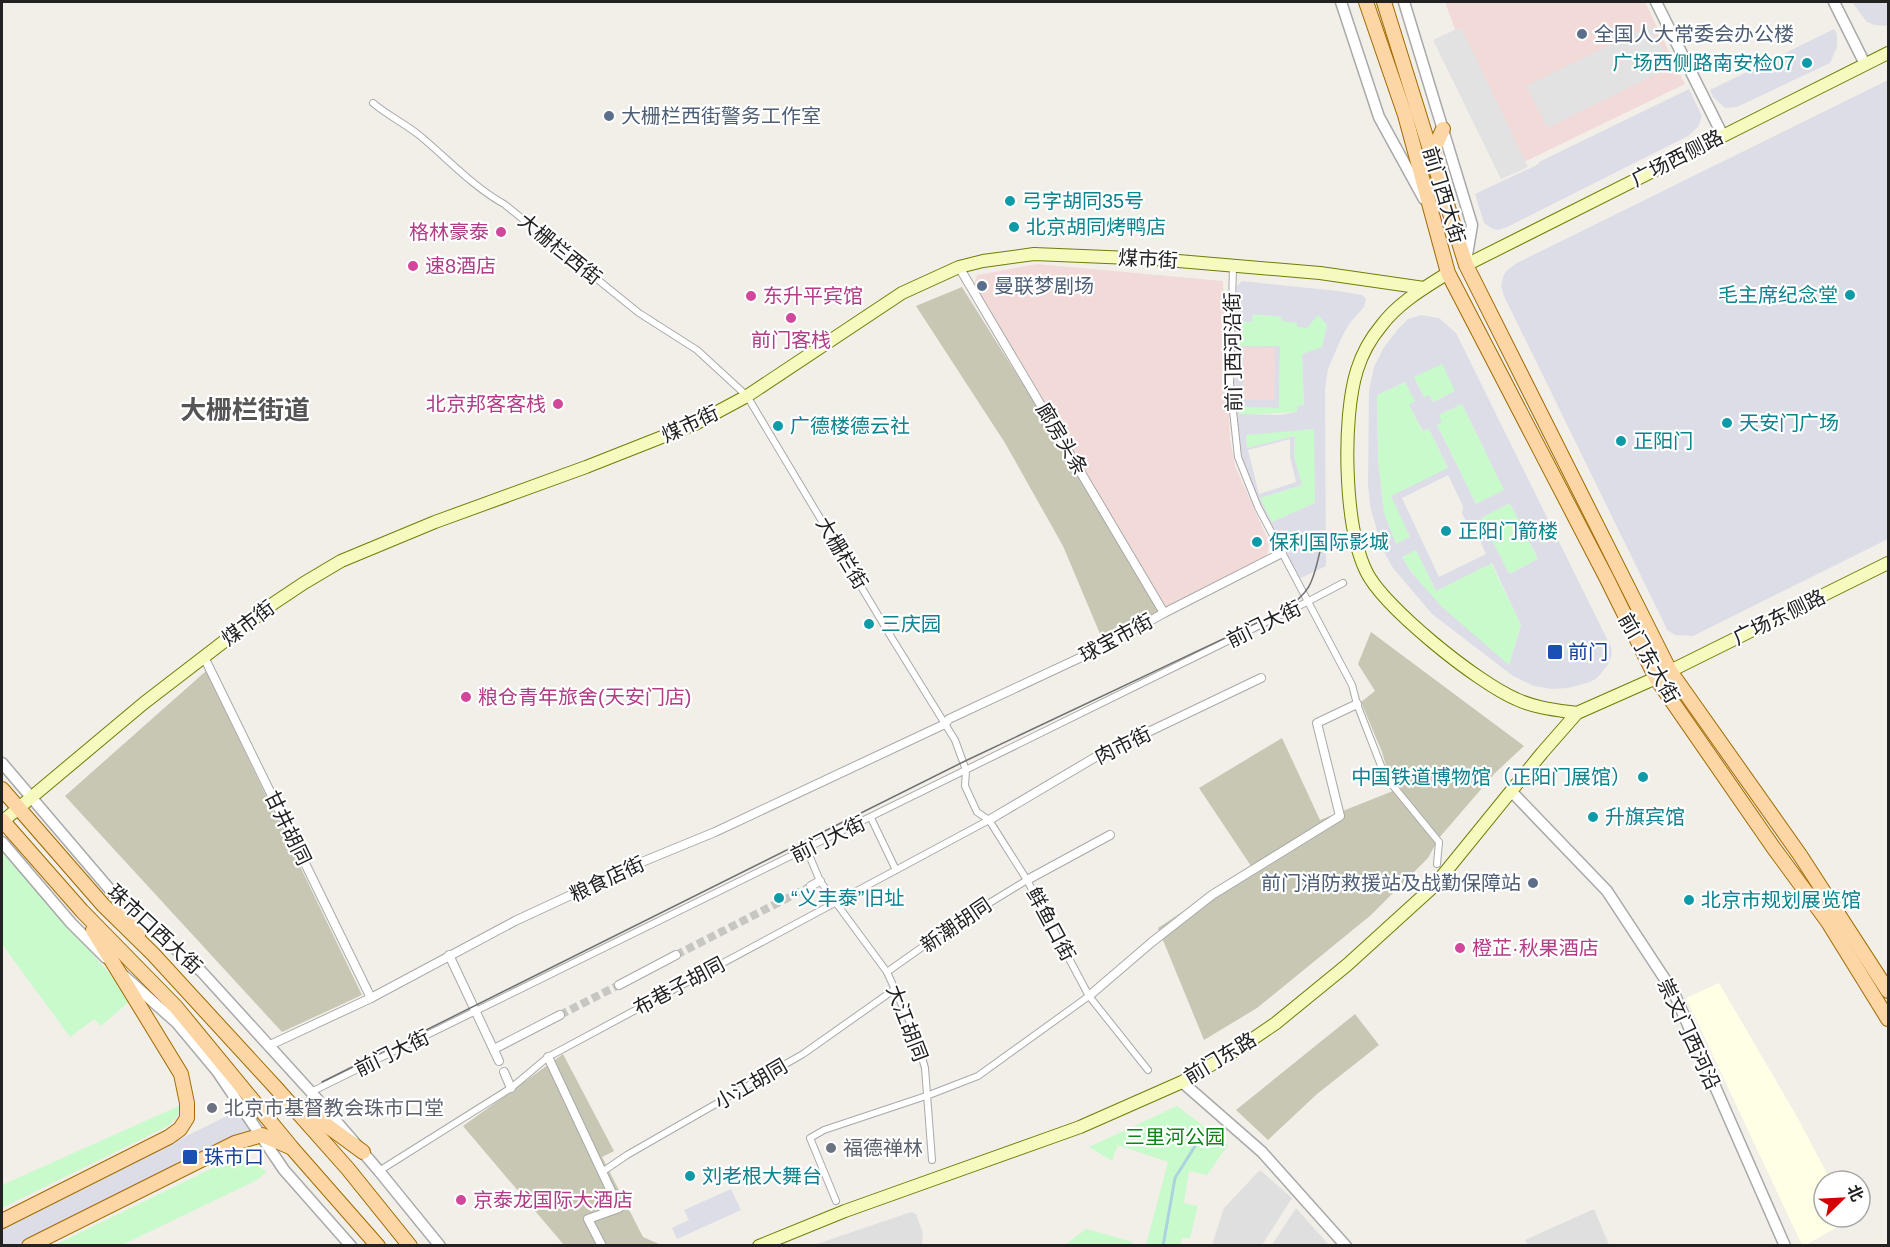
<svg xmlns="http://www.w3.org/2000/svg" width="1890" height="1247" viewBox="0 0 1890 1247" font-family="Helvetica,'Noto Sans SC',sans-serif">
  <style>
    .residential { fill: #e0dfdf }
    .commercial { fill: #f2dad9 }
    .education { fill: #ffffe5 }
    .construction { fill: #c7c7b4 }
    .park { fill: #c8facc }
    .parking { fill: #e2e2e2 }
    .plaza { fill: #dddde8; fill-rule: evenodd }
    .lines { fill: none; stroke-linecap: round; stroke-linejoin: round }
    .stream { stroke: #aad3df; stroke-width: 3 }
    .minor-tunnel { stroke: #c8c6c1; stroke-width: 8; stroke-dasharray: 8 4; stroke-linecap: butt }
    .pedestrian-casing { stroke: #a9a9a9; stroke-width: 8 }
    .minor-casing { stroke: #a9a9a9; stroke-width: 10 }
    .tertiary-casing { stroke: #a9a9a9; stroke-width: 13 }
    .secondary-casing { stroke: #707d05; stroke-width: 14 }
    .primary-casing { stroke: #a06b00; stroke-width: 16 }
    .pedestrian { stroke: #fff; stroke-width: 6 }
    .minor { stroke: #fff; stroke-width: 8 }
    .tertiary { stroke: #fff; stroke-width: 10 }
    .secondary { stroke: #f7fabf; stroke-width: 12 }
    .primary { stroke: #fcd6a4; stroke-width: 14 }
    .tram { stroke: #707070; stroke-width: 1.5 }
    .service-dot { fill: #5c6f8a; stroke: #fff; stroke-width: 2 }
    .culture-dot { fill: #0f9aa8; stroke: #fff; stroke-width: 2 }
    .hotel-dot { fill: #d1479c; stroke: #fff; stroke-width: 2 }
    .transit-dot { fill: #1a4fb4; stroke: #fff; stroke-width: 2 }
    .worship-dot { fill: #6b7280; stroke: #fff; stroke-width: 2 }
    .labels { text-anchor: middle; stroke-width: 4.5; stroke-linejoin: round; paint-order: stroke }
    .service-label { font-size: 20px; fill: #4e5e75; stroke: #fff; text-anchor: start }
    .culture-label { font-size: 20px; fill: #0d838f; stroke: #fff; text-anchor: start }
    .street-label { font-size: 20px; fill: #222; stroke: #fff }
    .hotel-label { font-size: 20px; fill: #b23c85; stroke: #fff; text-anchor: start }
    .transit-label { font-size: 20px; fill: #164399; stroke: #fff; text-anchor: start }
    .worship-label { font-size: 20px; fill: #5b616d; stroke: #fff; text-anchor: start }
    .park-label { font-size: 20px; fill: #0c8416; stroke: #fff }
    .district-label { font-size: 26px; font-weight: bold; fill: #555; stroke: #fff }
  </style>
  <rect width="100%" height="100%" fill="#f2efe9"/>
  <g class="residential">
    <path d="M1260,1170l32,28 -30,47h-50l12,-37z"/>
    <path d="M1296,1208l33,37h-57z"/>
    <path d="M1594,1209l15,36h-81l-3,-5z"/>
    <path d="M911,1212l5,2 7,19 -1,12h-108z"/>
  </g>
  <g class="commercial">
    <path d="M1445,2h200l40,82 -163,79 -66,-131z"/>
    <path d="M1037,264l186,17 7,158 5,27 34,76 -2,14 -101,54 -192,-325 3,-10z"/>
    <path d="M1237,347h42l-1,60 -41,-1z"/>
  </g>
  <path class="education" d="M1719,983l77,132 35,66h-7v36h26l1,2 -45,26h-4l-116,-247z"/>
  <g class="construction">
    <path d="M962,287l92,147 106,177 -57,30 -40,-95 -58,-103 -89,-137z"/>
    <path d="M1371,632l153,114 -29,27 -56,65 -11,20 -57,57 -114,93 -53,32 -46,-112 93,-62 -52,-78 83,-50 38,82 73,-29 -11,-39 -21,-50 14,-11 -17,-27z"/>
    <path d="M206,671l156,324 -80,37 -217,-236z"/>
    <path d="M1355,1014l24,31 -62,49 -49,46 -32,-30z"/>
    <path d="M563,1054l51,97 -12,6 41,80 18,8h-97l-101,-119z"/>
  </g>
  <g class="park">
    <path d="M1253,314l29,3 36,-2 9,10 -5,23 -20,6 2,52 -6,6 -59,3 -1,-8 41,1 1,-61 -42,-1 2,-25 12,1z"/>
    <path d="M1442,363l14,28 -24,11 -8,-5 -10,-20z"/>
    <path d="M1406,382l9,19 -5,4 12,26 7,-2 19,40 -56,27 18,41 -14,7 -12,-31 -6,-53 -1,-65z"/>
    <path d="M1462,404l42,86 -28,14 -39,-79 2,-10z"/>
    <path d="M1315,429v74l-43,20 -12,-25 42,-13 -8,-28 1,-21 -48,12 -1,-14z"/>
    <path d="M1510,503l28,56 -29,15 -28,-56z"/>
    <path d="M1416,550l20,41 55,-28 30,62 -12,40c-38,-33 -81,-64 -107,-108z"/>
    <path d="M2,851l130,148 -31,27 -7,-7 -24,18 -68,-93z"/>
    <path d="M181,1105l-3,11 -10,10 -166,82v-23z"/>
    <path d="M1177,1106l51,39 -21,30 -18,-4 -5,32 14,3 -8,32h-8l-2,7h-34l22,-83 -50,-17 -6,16 -23,-14z"/>
    <path d="M241,1154l26,18 -12,9 -133,64h-67z"/>
    <path d="M1086,1229l44,12 4,4h-69z"/>
  </g>
  <g class="parking">
    <path d="M1650,25l21,42 -124,61 -21,-42z"/>
    <path d="M1461,27l67,140 -27,12 -68,-139z"/>
  </g>
  <g class="plaza">
    <path d="M1852,2h36v24l-13,-1 -8,-3z"/>
    <path d="M1834,29l3,5v13l-7,16 -93,44 -12,1 -12,-11 -3,-7z"/>
    <path d="M1888,80v459l-195,97 -18,-1 -8,-5 -2,-5 -161,-329 -3,-10 2,-9 3,-6 11,-8z"/>
    <path d="M1689,89l13,27 -4,11 -10,9 -181,91 -9,3 -5,-1 -9,-6 -9,-29 64,-30v-2z"/>
    <path d="M1242,281l96,10 24,4 4,4 -2,8 -15,17 -9,17 -12,28 -3,20 1,177 -27,13 -38,-72 -19,-50 -9,-74 4,-97zM1253,314l29,3v4l15,2v4l10,1 11,-13 9,10 -5,22 -20,7 2,51 -7,1v6l-18,3 -40,-1v-7l40,1 1,-62h-42l2,-25 12,1zM1244,347l31,1 -1,52h-31zM1314,429l1,74 -43,19 -12,-24 42,-13 -8,-28 1,-21 -48,12 -1,-13zM1290,439v18l6,25 -37,12 -11,-44z"/>
    <path d="M1421,315l18,3 17,15 155,314 1,7 -5,12 -10,12 -7,4 -22,6 -16,1 -18,-3 -21,-10 -81,-62 -39,-46 -11,-20 -12,-42 -2,-22 1,-94 5,-23 10,-20 14,-18 10,-10zM1442,364l13,27 -22,11 -4,-7 -5,2 -10,-20zM1405,382l10,19 -6,4 14,26 6,-2 19,39 -57,28 19,41 -14,7 -12,-31 -6,-53 -1,-65zM1462,404l42,86 -28,14 -39,-79 5,-3 -3,-7zM1448,475l15,31 -1,7 5,10 6,3 13,28 -47,23 -37,-79zM1510,503l28,56 -29,15 -28,-56zM1416,550l20,41 56,-28 29,62 -12,40 -67,-58 -31,-35 -9,-15z"/>
    <path d="M241,1109l10,21 -234,115 -15,1v-19z"/>
    <path d="M731,1189l10,21 -64,29 -5,-11 17,-8 -5,-10z"/>
  </g>
  <g class="lines">
    <path class="stream" d="M1163,1246l12,-68 27,-43"/>
    <g class="minor-tunnel">
      <path d="M676,955l135,-69"/>
      <path d="M560,1015l59,-30"/>
    </g>
    <defs>
      <g id="pedestrian">
        <path d="M373,103c14,12 31,20 46,32 28,23 53,51 85,69l135,109 58,37 50,46 146,244 62,100 11,30 -1,16 12,26 12,8 38,60 62,116 59,74"/>
        <path d="M1233,266l-3,117 8,74 20,50 94,178 5,19 28,72 54,66 -2,22"/>
        <path d="M871,818l25,52"/>
        <path d="M807,850l13,31 67,91 28,62 10,34 7,92"/>
        <path d="M887,972l65,-46 75,-46"/>
        <path d="M311,1092l996,-490 36,-19"/>
        <path d="M379,1171l132,-83 37,-31 441,-237"/>
        <path d="M602,1172l25,-17 176,-101 92,-65"/>
        <path d="M836,1201l-26,-63 14,-8 105,-35 49,-19 111,-80"/>
      </g>
      <g id="minor">
        <path d="M959,267l205,346"/>
        <path d="M204,657l167,341"/>
        <path d="M989,820l105,-62 167,-80"/>
        <path d="M1027,880l83,-45"/>
        <path d="M811,886l9,-5"/>
        <path d="M449,955l50,106"/>
        <path d="M619,985l57,-30"/>
        <path d="M1089,996l63,-54 60,-47 128,-79 -23,-93 40,-19"/>
        <path d="M268,1046l103,-48 144,-77 127,-59 73,-30 230,-108 4,-5 152,-71 63,-35 118,-60"/>
        <path d="M494,1049l66,-34"/>
        <path d="M548,1057l71,151 -31,11 14,27"/>
        <path d="M504,1072l7,16"/>
      </g>
      <g id="tertiary">
        <path d="M1341,2l38,115 45,82"/>
        <path d="M1404,2l68,223 -6,36"/>
        <path d="M1656,2l66,132"/>
        <path d="M1834,2l31,62"/>
        <path d="M2,763l115,135 84,73 110,121 68,79 61,75"/>
        <path d="M1511,791l96,100 67,102 111,253"/>
        <path d="M2,842l69,81 35,35"/>
        <path d="M123,975l54,48 40,48 67,99 67,76"/>
        <path d="M1182,1082l80,70 84,94"/>
      </g>
      <g id="secondary">
        <path d="M1466,265l422,-212"/>
        <path d="M1448,273c-24,15 -50,30 -67,53 -10,12 -19,28 -24,44 -15,48 -13,155 9,201 17,36 112,112 150,128 19,9 40,11 61,14"/>
        <path d="M2,822l142,-119 130,-100 30,-20 37,-22 94,-39 151,-55 109,-43 52,-28 155,-103 57,-26 24,-6 51,-7 121,5 165,14 104,15"/>
        <path d="M759,1246l86,-35 235,-84 102,-45 56,-33 38,-26 71,-58 87,-79 108,-133 35,-40 79,-35 232,-115"/>
      </g>
      <g id="primary">
        <path d="M1366,2l39,113 43,158 158,304 50,101 117,169 55,75 60,97"/>
        <path d="M1384,2l82,263 204,406 130,184 88,136"/>
        <path d="M1432,154l11,-25"/>
        <path d="M2,789l101,116 50,49 124,135 71,80 62,77"/>
        <path d="M2,820l80,91 94,96 116,141 86,98"/>
        <path d="M117,898l22,34"/>
        <path d="M299,1105l64,47"/>
        <path d="M2,1221l167,-84 11,-8 7,-11v-15l-6,-29 -88,-144"/>
        <path d="M29,1246l206,-103 27,-8 28,12"/>
      </g>
    </defs>
    <use href="#pedestrian" class="pedestrian-casing"/>
    <use href="#minor" class="minor-casing"/>
    <use href="#tertiary" class="tertiary-casing"/>
    <use href="#secondary" class="secondary-casing"/>
    <use href="#primary" class="primary-casing"/>
    <use href="#pedestrian" class="pedestrian"/>
    <use href="#minor" class="minor"/>
    <use href="#tertiary" class="tertiary"/>
    <use href="#secondary" class="secondary"/>
    <use href="#primary" class="primary"/>
    <path class="tram" d="M322,1082l641,-320 319,-151c31,-19 31,-31 39,-64"/>
  </g>
  <g class="service-dot">
    <circle cx="1582" cy="34" r="6"/>
    <circle cx="609" cy="116" r="6"/>
    <circle cx="982" cy="286" r="6"/>
    <circle cx="1533" cy="883" r="6"/>
  </g>
  <g class="culture-dot">
    <circle cx="1807" cy="63" r="6"/>
    <circle cx="1010" cy="201" r="6"/>
    <circle cx="1014" cy="227" r="6"/>
    <circle cx="1850" cy="295" r="6"/>
    <circle cx="1727" cy="423" r="6"/>
    <circle cx="778" cy="426" r="6"/>
    <circle cx="1621" cy="441" r="6"/>
    <circle cx="1446" cy="531" r="6"/>
    <circle cx="1257" cy="542" r="6"/>
    <circle cx="869" cy="624" r="6"/>
    <circle cx="1643" cy="777" r="6"/>
    <circle cx="1593" cy="817" r="6"/>
    <circle cx="779" cy="898" r="6"/>
    <circle cx="1689" cy="900" r="6"/>
    <circle cx="690" cy="1176" r="6"/>
  </g>
  <g class="hotel-dot">
    <circle cx="501" cy="232" r="6"/>
    <circle cx="413" cy="266" r="6"/>
    <circle cx="751" cy="296" r="6"/>
    <circle cx="791" cy="318" r="6"/>
    <circle cx="558" cy="404" r="6"/>
    <circle cx="466" cy="697" r="6"/>
    <circle cx="1460" cy="948" r="6"/>
    <circle cx="461" cy="1200" r="6"/>
  </g>
  <g class="transit-dot">
    <rect x="1547" y="644" width="16" height="16" rx="3"/>
    <rect x="182" y="1149" width="16" height="16" rx="3"/>
  </g>
  <g class="worship-dot">
    <circle cx="212" cy="1108" r="6"/>
    <circle cx="831" cy="1148" r="6"/>
  </g>
  <g class="labels">
    <g class="service-label">
      <text x="1594" y="41">全国人大常委会办公楼</text>
      <text x="621" y="123">大栅栏西街警务工作室</text>
      <text x="994" y="293">曼联梦剧场</text>
      <text x="1521" y="890" text-anchor="end">前门消防救援站及战勤保障站</text>
    </g>
    <g class="culture-label">
      <text x="1795" y="70" text-anchor="end">广场西侧路南安检07</text>
      <text x="1022" y="208">弓字胡同35号</text>
      <text x="1026" y="234">北京胡同烤鸭店</text>
      <text x="1838" y="302" text-anchor="end">毛主席纪念堂</text>
      <text x="1739" y="430">天安门广场</text>
      <text x="790" y="433">广德楼德云社</text>
      <text x="1633" y="448">正阳门</text>
      <text x="1458" y="538">正阳门箭楼</text>
      <text x="1269" y="549">保利国际影城</text>
      <text x="881" y="631">三庆园</text>
      <text x="1631" y="784" text-anchor="end">中国铁道博物馆（正阳门展馆）</text>
      <text x="1605" y="824">升旗宾馆</text>
      <text x="791" y="905">“义丰泰”旧址</text>
      <text x="1701" y="907">北京市规划展览馆</text>
      <text x="702" y="1183">刘老根大舞台</text>
    </g>
    <g class="street-label">
      <text transform="translate(1677 158) rotate(-27)" y="7">广场西侧路</text>
      <text transform="translate(1444 195) rotate(73)" y="7">前门西大街</text>
      <text transform="translate(560 249) rotate(39)" y="7">大栅栏西街</text>
      <text transform="translate(1148 259) rotate(3)" y="7">煤市街</text>
      <text transform="translate(1233 352) rotate(-91)" y="7">前门西河沿街</text>
      <text transform="translate(690 424) rotate(-25)" y="7">煤市街</text>
      <text transform="translate(1062 439) rotate(59)" y="7">廊房头条</text>
      <text transform="translate(842 553) rotate(59)" y="7">大栅栏街</text>
      <text transform="translate(1779 617) rotate(-26)" y="7">广场东侧路</text>
      <text transform="translate(248 623) rotate(-37)" y="7">煤市街</text>
      <text transform="translate(1264 624) rotate(-26)" y="7">前门大街</text>
      <text transform="translate(1116 638) rotate(-28)" y="7">球宝市街</text>
      <text transform="translate(1649 658) rotate(60)" y="7">前门东大街</text>
      <text transform="translate(1123 745) rotate(-26)" y="7">肉市街</text>
      <text transform="translate(288 828) rotate(64)" y="7">甘井胡同</text>
      <text transform="translate(828 839) rotate(-26)" y="7">前门大街</text>
      <text transform="translate(607 879) rotate(-25)" y="7">粮食店街</text>
      <text transform="translate(1051 924) rotate(62)" y="7">鲜鱼口街</text>
      <text transform="translate(956 925) rotate(-34)" y="7">新潮胡同</text>
      <text transform="translate(155 929) rotate(43)" y="7">珠市口西大街</text>
      <text transform="translate(679 986) rotate(-28)" y="7">布巷子胡同</text>
      <text transform="translate(907 1023) rotate(69)" y="7">大江胡同</text>
      <text transform="translate(1689 1034) rotate(65)" y="7">崇文门西河沿</text>
      <text transform="translate(392 1053) rotate(-26)" y="7">前门大街</text>
      <text transform="translate(1220 1058) rotate(-31)" y="7">前门东路</text>
      <text transform="translate(751 1084) rotate(-30)" y="7">小江胡同</text>
    </g>
    <g class="hotel-label">
      <text x="489" y="239" text-anchor="end">格林豪泰</text>
      <text x="425" y="273">速8酒店</text>
      <text x="763" y="303">东升平宾馆</text>
      <text x="791" y="347" text-anchor="middle">前门客栈</text>
      <text x="546" y="411" text-anchor="end">北京邦客客栈</text>
      <text x="478" y="704">粮仓青年旅舍(天安门店)</text>
      <text x="1472" y="955">橙芷·秋果酒店</text>
      <text x="473" y="1207">京泰龙国际大酒店</text>
    </g>
    <g class="transit-label">
      <text x="1568" y="659">前门</text>
      <text x="204" y="1164">珠市口</text>
    </g>
    <g class="worship-label">
      <text x="224" y="1115">北京市基督教会珠市口堂</text>
      <text x="843" y="1155">福德禅林</text>
    </g>
    <g class="park-label">
      <text x="1175" y="1144">三里河公园</text>
    </g>
    <g class="district-label">
      <text x="245" y="419">大栅栏街道</text>
    </g>
  </g>
  <rect width="1890" height="1247" fill="none" stroke="#222222" stroke-width="6"/>
  <g transform="translate(1842 1199) rotate(66)"><circle r="28" fill="#ffffff" stroke="#a7a7a7" stroke-width="1.5"/>
  <path d="M0-4.5L10 22L0 15L-10 22Z" fill="#d40000"/>
  <text y="-9" font-size="16" font-weight="bold" text-anchor="middle" fill="#222222">北</text>
  </g>
</svg>
